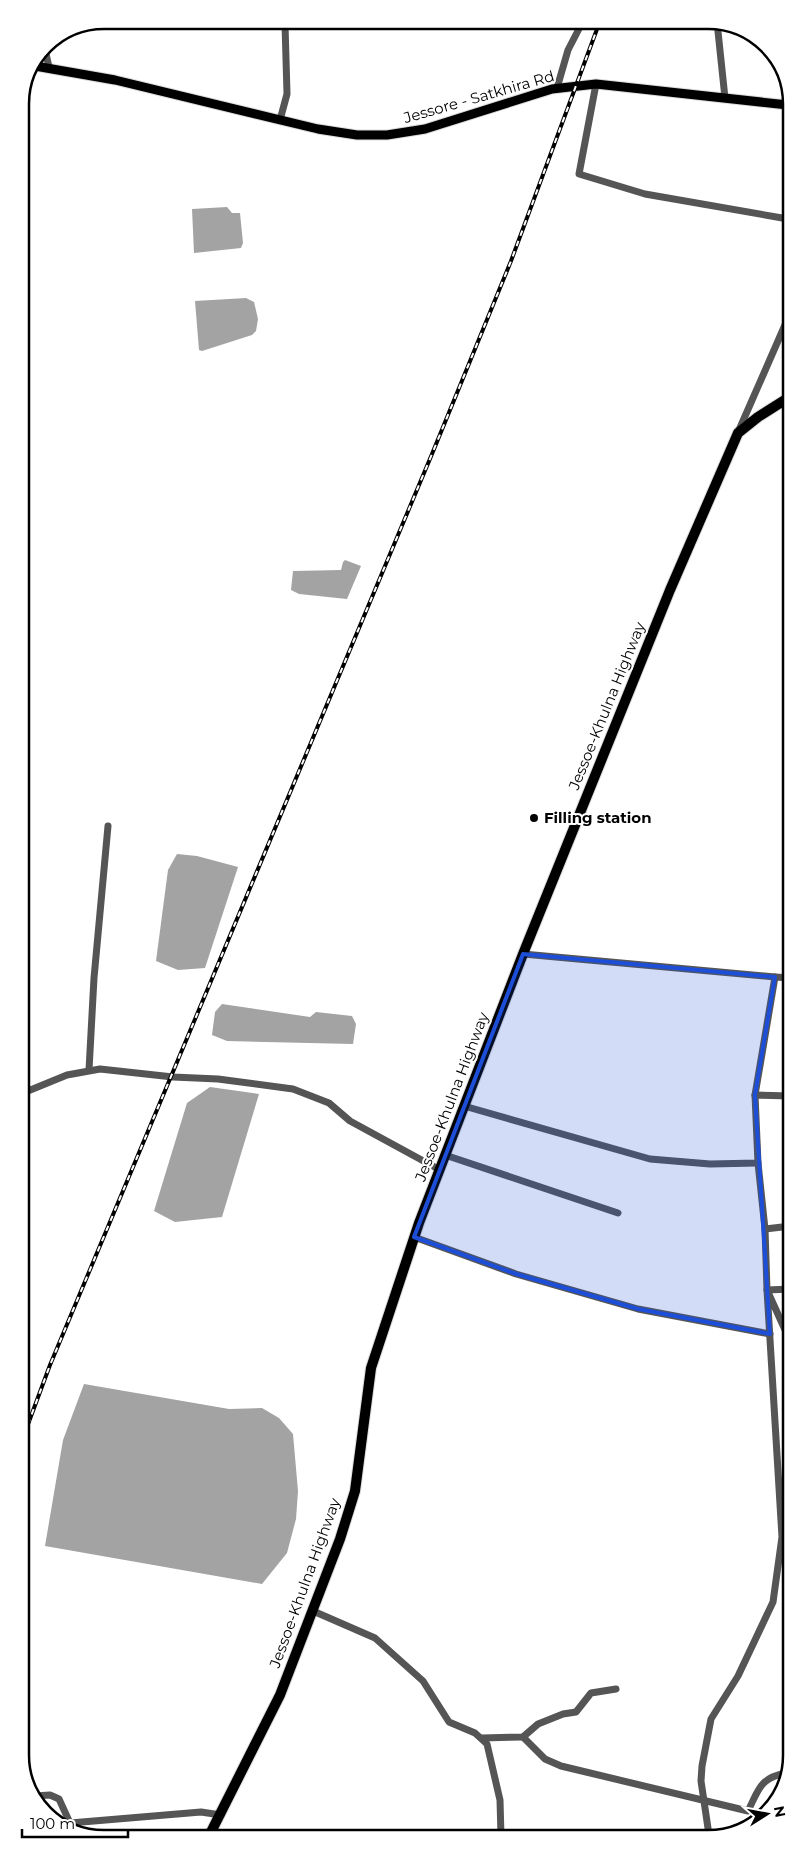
<svg xmlns="http://www.w3.org/2000/svg" width="812" height="1859" viewBox="0 0 812 1859" font-family="Montserrat,sans-serif">
  <style>
    .water { fill: #a3a3a3 }
    .lines { fill: none; stroke-linecap: round; stroke-linejoin: round }
    .major-casing { stroke: #dbdbdb; stroke-width: 11 }
    .highway-casing { stroke: #dbdbdb; stroke-width: 12 }
    .minor { stroke: #555; stroke-width: 7 }
    .major { stroke: #000; stroke-width: 9 }
    .highway { stroke: #000; stroke-width: 10 }
    .rail-casing { stroke: #000; stroke-width: 4 }
    .rail { stroke: #fff; stroke-width: 2; stroke-dasharray: 5.5; stroke-linecap: butt }
    .marked { fill: #1d4ed8; fill-opacity: 0.2; stroke: #1d4ed8; stroke-width: 4; stroke-linejoin: round }
    .poi-dot { fill: #000; stroke: #fff; stroke-width: 2 }
    .labels { text-anchor: middle; stroke-width: 4; stroke-linejoin: round; paint-order: stroke }
    .street-label { font-size: 15px; fill: #000; stroke: #fff }
    .poi-label { font-size: 15px; font-weight: bold; fill: #000; stroke: #fff; text-anchor: start }
    .rim { fill: none; stroke: #000; stroke-width: 2.5 }
  </style>
  <rect width="100%" height="100%" fill="#fff"/>
  <g class="water">
    <path d="M227,207l5,6h8l3,30 -2,5 -47,5 -2,-44z"/>
    <path d="M246,298l8,4 4,17 -2,12 -4,4 -50,16 -3,-1 -4,-49z"/>
    <path d="M345,560l16,6 -14,33 -48,-5 -8,-4 2,-19 48,-1 2,-8z"/>
    <path d="M177,854l20,2 41,11 -33,101 -27,2 -22,-9 12,-91z"/>
    <path d="M222,1004l88,13 6,-5 36,4 4,8 -3,20 -126,-3 -15,-6 3,-23z"/>
    <path d="M210,1087l49,7 -37,123 -47,5 -21,-11 33,-108z"/>
    <path d="M84,1384l145,25 33,-1 17,10 14,16 5,57 -2,28 -9,34 -25,31 -217,-38 18,-106z"/>
  </g>
  <g class="lines">
    <defs>
      <path id="major" d="M35,66l80,14 203,49 39,6h30l38,-6 127,-40 44,-5 192,21"/>
      <path id="highway" d="M208,1838l72,-143 60,-156 15,-48 16,-123 48,-145 104,-269 147,-364 68,-157 20,-16 30,-19"/>
    </defs>
    <use href="#major" class="major-casing"/>
    <use href="#highway" class="highway-casing"/>
    <g class="minor">
      <path d="M717,22l8,76"/>
      <path d="M44,45l5,22"/>
      <path d="M596,84l-17,90 66,20 143,25"/>
      <path d="M557,88l11,-38 15,-29"/>
      <path d="M280,120l7,-26 -2,-70"/>
      <path d="M739,430l49,-112"/>
      <path d="M523,954l252,23 -20,118"/>
      <path d="M775,977l15,1"/>
      <path d="M89,1070l5,-92 14,-152"/>
      <path d="M23,1093l44,-18 33,-6 73,8 45,2 75,10 36,14 21,18 90,49"/>
      <path d="M464,1106l186,53 60,5 48,-1 -3,-68 35,1"/>
      <path d="M445,1155l173,58"/>
      <path d="M758,1163l7,66 26,-3"/>
      <path d="M765,1229l2,61 24,-1"/>
      <path d="M414,1237l102,37 122,35 132,25"/>
      <path d="M313,1611l62,27 48,43 26,41 26,11 12,11 13,56 1,36"/>
      <path d="M523,1737l22,22 16,7 187,45c11,-22 12,-33 38,-38"/>
      <path d="M482,1738l41,-1 15,-13 25,-10 13,-2 15,-19 25,-4"/>
      <path d="M34,1796l16,-1 9,4 11,24 131,-11 20,3"/>
      <path d="M709,1835l-8,-54 1,-15 9,-47 27,-43 35,-74 9,-65 -15,-247 24,53"/>
    </g>
    <use href="#major" class="major"/>
    <use href="#highway" class="highway"/>
    <defs>
      <path id="rail" d="M24,1435l26,-70 382,-911 79,-193 89,-240"/>
    </defs>
    <use href="#rail" class="rail-casing"/>
    <use href="#rail" class="rail"/>
  </g>
  <path class="marked" d="M523,954l252,23 -20,118 15,239 -132,-25 -122,-35 -102,-37z"/>
  <circle class="poi-dot" cx="534" cy="818" r="5"/>
  <g class="labels">
    <g class="street-label">
      <text transform="translate(479 97) rotate(-16)" y="5">Jessore - Satkhira Rd</text>
      <text transform="translate(607 706) rotate(-68)" y="5">Jessoe-Khulna Highway</text>
      <text transform="translate(452 1097) rotate(-69)" y="5">Jessoe-Khulna Highway</text>
      <text transform="translate(305 1583) rotate(-70)" y="5">Jessoe-Khulna Highway</text>
    </g>
    <g class="poi-label">
      <text x="544" y="823">Filling station</text>
    </g>
  </g>
  <path d="M0 0H812V1859H0ZM104 29H708A75 75 0 0 1 783 104V1755A75 75 0 0 1 708 1830H104A75 75 0 0 1 29 1755V104A75 75 0 0 1 104 29Z" fill="#fff" fill-rule="evenodd"/>
  <path class="rim" d="M104 29H708A75 75 0 0 1 783 104V1755A75 75 0 0 1 708 1830H104A75 75 0 0 1 29 1755V104A75 75 0 0 1 104 29Z"/>
  <g transform="translate(767 1814) rotate(79)" stroke="#ffffff" stroke-width="4" paint-order="stroke">
  <path d="M0-4L9 19L0 12L-9 19Z" fill="#000000"/>
  <text y="-8" font-size="14" font-weight="bold" text-anchor="middle" fill="#000000">N</text>
  </g>
  <path d="M22 1829v8h106v-8" fill="none" stroke="#000000" stroke-width="2.5"/>
  <text x="30" y="1829" font-size="15" fill="#000000" stroke="#ffffff" stroke-width="4" paint-order="stroke">100 m</text>
</svg>
